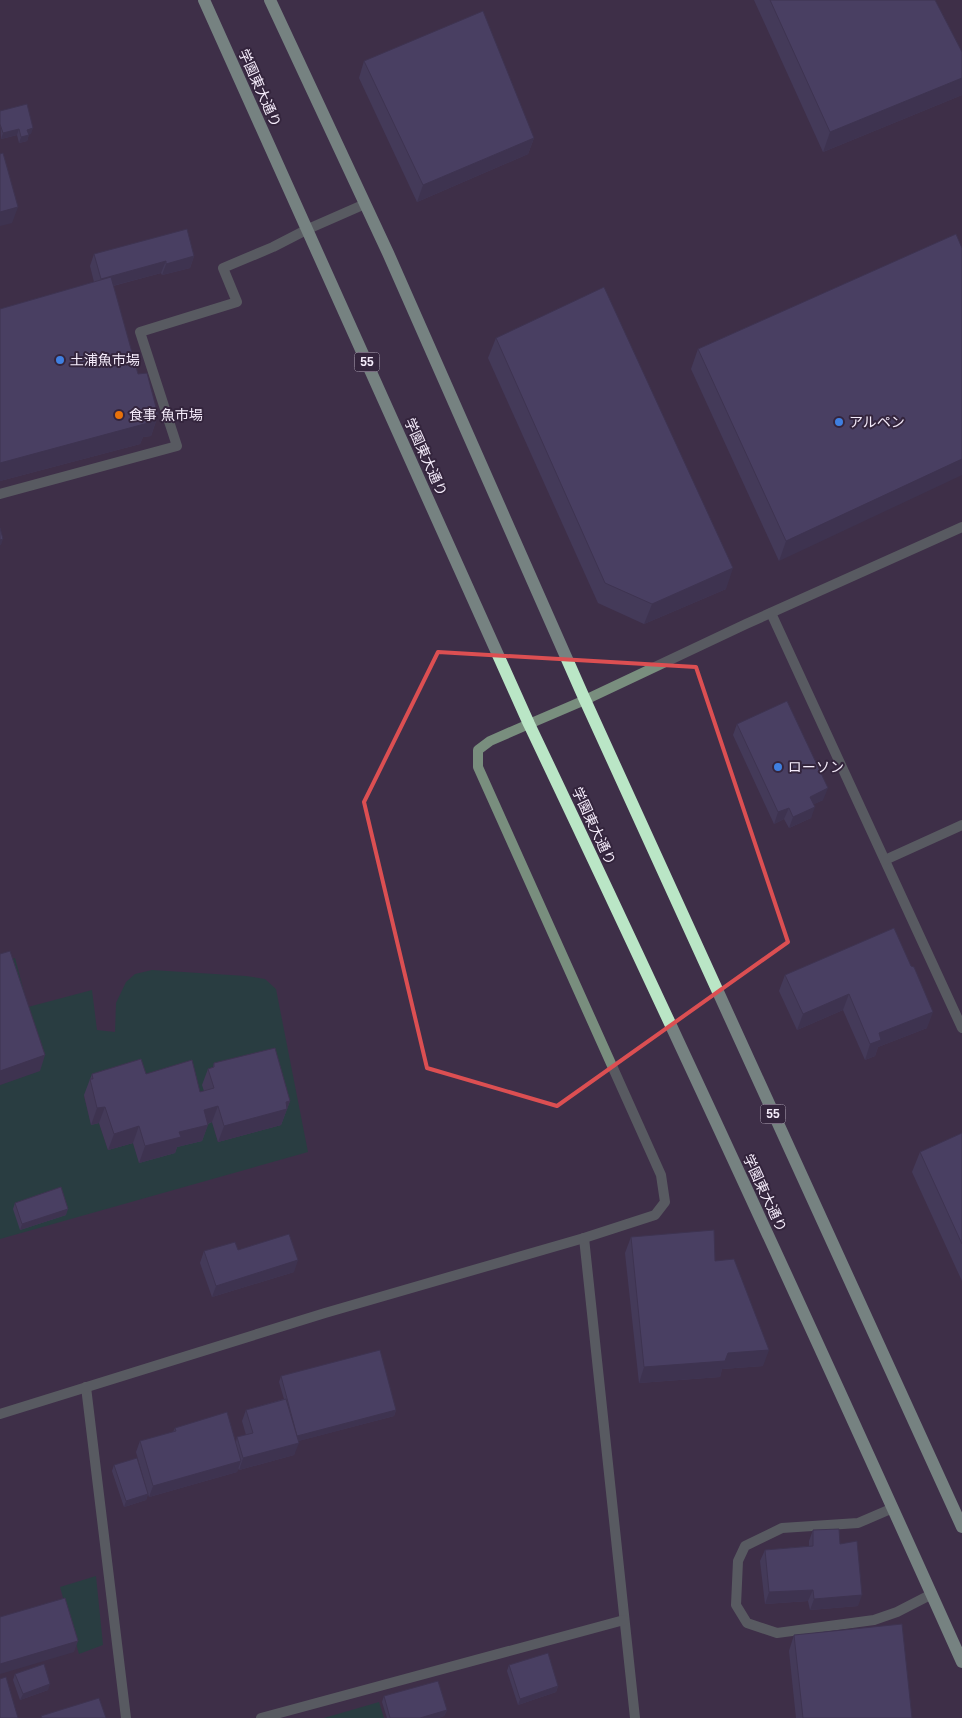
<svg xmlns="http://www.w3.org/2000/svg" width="962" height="1718" viewBox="0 0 962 1718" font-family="Helvetica,'Noto Sans JP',sans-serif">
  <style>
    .green { fill: #114e38; fill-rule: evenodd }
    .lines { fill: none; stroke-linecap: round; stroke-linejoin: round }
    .service { stroke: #798e7e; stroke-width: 10 }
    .minor { stroke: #798e7e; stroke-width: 10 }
    .tertiary { stroke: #798e7e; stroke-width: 10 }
    .primary { stroke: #bae6c6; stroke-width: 12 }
    .wall { fill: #4c476e }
    .shaded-wall { fill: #3e395a }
    .building { fill: #585280; stroke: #3e395a }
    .marked { fill: none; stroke: #dc4f52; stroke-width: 4; stroke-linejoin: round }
    .shop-dot { fill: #3f7fe0; stroke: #34253d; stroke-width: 2 }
    .food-dot { fill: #e8710a; stroke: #34253d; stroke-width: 2 }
    .labels { text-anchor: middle; stroke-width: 4; stroke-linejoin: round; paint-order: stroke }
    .shield { fill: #34253d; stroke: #bbb0c2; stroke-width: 1 }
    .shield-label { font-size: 12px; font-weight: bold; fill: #f5ecfb }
    .street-label { font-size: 14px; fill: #f5ecfb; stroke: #34253d }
    .poi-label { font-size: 14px; fill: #f5ecfb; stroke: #34253d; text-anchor: start }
  </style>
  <rect width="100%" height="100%" fill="#3e2f48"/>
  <g class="green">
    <path d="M15,958l13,49 64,-17 5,40 18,2 1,-29 10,-21 9,-8 17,-4 94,6 19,3 11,10 32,163 -308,87v-154l39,-14 -39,-108zM84,1096l124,8 73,21 -63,17 -6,-20 -14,4 -25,22 -34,14 -6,-19 -25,7 -9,-27 -8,1z"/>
    <path d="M96,1576l7,69 -24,9 -19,-67z"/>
    <path d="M379,1702l5,16h-60z"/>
  </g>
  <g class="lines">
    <g class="service">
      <path d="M0,494l177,-48 -37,-114 97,-30 -14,-34 50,-21 35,-18"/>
      <path d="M893,1508l-35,15 -76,5 -37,18 -7,15 -2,44 11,18 30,10 97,-13 23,-8 35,-18"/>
    </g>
    <g class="minor">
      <path d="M308,229l57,-25"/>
      <path d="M771,613l191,415"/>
      <path d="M885,860l77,-35"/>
      <path d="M584,1238l51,480"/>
      <path d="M86,1387l40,331"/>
      <path d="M0,1414l325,-101 259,-75 71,-23 10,-13 -4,-27 -183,-408v-17l12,-9 39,-17"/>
      <path d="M261,1718l363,-98"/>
    </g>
    <path class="tertiary" d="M529,724l56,-24 161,-76 216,-97"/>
    <g class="primary">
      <path d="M204,0l325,724c148,311 292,624 433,938"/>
      <path d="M270,0l118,253 197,447 377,827"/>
    </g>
  </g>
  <g class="wall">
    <path d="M754,0h181l27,52v43l-139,57z"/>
    <path d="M364,61l170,77 -6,16 -111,48 -58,-124z"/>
    <path d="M0,111l31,23h-2l-2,7 -8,2 -2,-8 -16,4z"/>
    <path d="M956,234l-177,327 -88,-192 7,-20z"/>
    <path d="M94,254l100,2 -4,12 -28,7 -1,-2 -48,13 25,88 20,41 -7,21 -8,1 -3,7 -140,37v-172l94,-27 -4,-16z"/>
    <path d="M496,338l230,251 -82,35 -46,-21 -110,-245z"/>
    <path d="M737,724l86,76 -9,4 -3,14 -22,10 -5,-9 -10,5 -41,-89z"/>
    <path d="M894,928l33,100 -49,19 -3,9 -10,4 -22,-50 -46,20 -18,-39 6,-16z"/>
    <path d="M214,1063l76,38 -9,24 -63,17 -6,-20 -4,2 -6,17 -25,6 -2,6 -36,10 -6,-20 -25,7 -9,-27 -8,2 -7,-30 8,-21h54l54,18 4,-1 -2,-6 6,-16 5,-2z"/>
    <path d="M962,1133v148l-50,-109 8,-20z"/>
    <path d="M15,1203l51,12 -46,15 -7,-21z"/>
    <path d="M631,1237l84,24 48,105 -41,3 -2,8 -81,6 -14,-130z"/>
    <path d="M238,1250l56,22 -82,25 -12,-34 4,-12z"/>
    <path d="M281,1376l115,34 -2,6 -96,25 -4,14 -55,15 -1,-2 -1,4 -88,25 -13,-45 4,-11 33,-9 2,-4 61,14 1,-5 9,-2 -4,-14 4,-11 38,-11 -5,-17z"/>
    <path d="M114,1465l34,29 -2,6 -22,7 -12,-36z"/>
    <path d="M813,1530l27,14 18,62 -48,4 -2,-9 -43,3 -5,-43 5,-11 44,-4v-5z"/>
    <path d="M794,1635l118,83h-116l-7,-67z"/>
    <path d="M509,1665l49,21 -2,6 -38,13 -11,-34z"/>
    <path d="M15,1674l33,16 -28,10 -7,-20z"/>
    <path d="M384,1696l63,14 -3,6 -6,2h-51l-5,-16z"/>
  </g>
  <g class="shaded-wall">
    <path d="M962,78v17l-139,57 7,-20z"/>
    <path d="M33,128l-2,6 -6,1 2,-5z"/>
    <path d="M19,129l-2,6 -16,4 2,-6z"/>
    <path d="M29,135l-2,6 -8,2 2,-6z"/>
    <path d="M534,138l-6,16 -111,48 6,-17z"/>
    <path d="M18,207l-6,16 -12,3v-14z"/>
    <path d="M194,256l-4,12 -28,7 4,-11z"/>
    <path d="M166,261l-5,12 -64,17 4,-11z"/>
    <path d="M158,415l-7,21 -8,1 -3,7 -140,37v-18l147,-45z"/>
    <path d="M962,459v16l-183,86 7,-20z"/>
    <path d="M3,539l-2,6h-1v-5z"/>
    <path d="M733,568l-7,21 -82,35 8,-20z"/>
    <path d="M828,788l-5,12 -17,8 4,-11z"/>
    <path d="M815,807l-4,11 -22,10 4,-11z"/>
    <path d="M789,808l-5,11 -10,5 4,-12z"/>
    <path d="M849,994l-6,16 -46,20 6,-16z"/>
    <path d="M933,1012l-6,16 -49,19 -3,9 -10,4 5,-16 9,-11z"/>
    <path d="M45,1055l-5,16 -40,14v-14z"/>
    <path d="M290,1101l-9,24 -63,17 6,-16z"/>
    <path d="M218,1106l-6,16 -14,4 6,-16z"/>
    <path d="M105,1107l-6,16 -8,2 6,-17z"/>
    <path d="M208,1125l-6,16 -25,6 -2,6 -36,10 6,-17 34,-14z"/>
    <path d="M139,1126l-6,17 -25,7 6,-16z"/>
    <path d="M68,1209l-2,6 -46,15 2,-6z"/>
    <path d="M298,1260l-4,12 -82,25 4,-11z"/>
    <path d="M769,1350l-6,16 -41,3 -2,8 -81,6 5,-16 84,-14z"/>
    <path d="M396,1410l-2,6 -99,26 2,-6z"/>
    <path d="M299,1443l-5,12 -55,15 4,-12z"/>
    <path d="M241,1461l-4,11 -88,25 4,-11z"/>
    <path d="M148,1494l-2,6 -22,7 2,-6z"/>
    <path d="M813,1590l-5,11 -43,3 4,-12z"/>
    <path d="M862,1595l-4,11 -48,4 4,-11z"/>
    <path d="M78,1641l-4,11 -74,22v-10z"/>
    <path d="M50,1684l-2,6 -28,10 3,-6z"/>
    <path d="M558,1686l-2,6 -38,13 2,-6z"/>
    <path d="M447,1710l-3,6 -6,2h-18z"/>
  </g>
  <g class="building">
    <path d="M770,0h165l27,52v26l-132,54z"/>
    <path d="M483,11l51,127 -111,47 -59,-124z"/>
    <path d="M27,104l6,24 -6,2 2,5 -8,2 -2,-8 -16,4 -3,-9v-13z"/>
    <path d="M3,153l15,54 -18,5v-58z"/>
    <path d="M187,229l7,27 -28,8v-3l-65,18 -7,-25z"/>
    <path d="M956,234l6,14v211l-176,82 -88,-192z"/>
    <path d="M111,277l27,97 9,-1 11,42 -11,3 1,5 -148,40v-154z"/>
    <path d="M604,287l129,281 -81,36 -47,-21 -109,-245z"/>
    <path d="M0,528l3,11 -3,1z"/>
    <path d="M787,701l41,87 -18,9 5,10 -22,10 -4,-9 -11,4 -41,-88z"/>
    <path d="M894,928l17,38 3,1 19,45 -54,21 2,7 -11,4 -21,-50 -46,20 -18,-39z"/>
    <path d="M10,951l35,104 -45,16v-117z"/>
    <path d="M275,1048l15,53 -4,1 1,7 -63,17 -6,-20 -14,4 4,15 -29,7 2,5 -36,9 -6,-20 -25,8 -9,-27 -8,1 -7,-29h3l-1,-5 49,-15 5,15 46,-14 8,32 14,-4 -6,-19 6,-2v-4z"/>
    <path d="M962,1133v111l-42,-92z"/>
    <path d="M61,1187l7,22 -46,15 -7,-21z"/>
    <path d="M714,1230l1,31 19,-2 35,91 -41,3 -3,8 -81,6 -13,-130z"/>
    <path d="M289,1234l9,26 -82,26 -12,-35 31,-9 3,8z"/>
    <path d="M380,1350l16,60 -99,26 -16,-60z"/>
    <path d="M286,1399l13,44 -56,15 -6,-21 16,-4 -7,-23z"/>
    <path d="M227,1412l14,49 -88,25 -13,-45 36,-10 -1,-3z"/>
    <path d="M137,1458l11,36 -22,7 -12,-36z"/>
    <path d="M839,1529l1,15 17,-3 5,54 -48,4 -1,-9 -44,2 -4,-42 48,-4v-16z"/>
    <path d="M65,1598l13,43 -78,23v-47z"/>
    <path d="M902,1624l10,94h-109l-9,-83z"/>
    <path d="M548,1653l10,33 -38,13 -11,-34z"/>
    <path d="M44,1664l6,20 -27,10 -8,-20z"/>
    <path d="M6,1677l12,41h-18v-39z"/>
    <path d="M438,1681l9,29 -27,8h-30l-6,-22z"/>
    <path d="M99,1698l7,20h-64l-1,-2z"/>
  </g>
  <path d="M0 0H962V1718H0ZM438,652l258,15 92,275 -231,164 -130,-38 -63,-266z" fill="#3e2f48" fill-opacity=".55" fill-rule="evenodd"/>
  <path class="marked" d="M438,652l258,15 92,275 -231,164 -130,-38 -63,-266z"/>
  <g class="shop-dot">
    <circle cx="60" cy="360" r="5"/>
    <circle cx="839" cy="422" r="5"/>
    <circle cx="778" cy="767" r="5"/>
  </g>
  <circle class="food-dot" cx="119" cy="415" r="5"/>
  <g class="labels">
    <g class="shield">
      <rect x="354.5" y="352.5" width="25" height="19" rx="4"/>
      <rect x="760.5" y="1104.5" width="25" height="19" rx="4"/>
    </g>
    <g class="shield-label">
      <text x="367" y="366">55</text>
      <text x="773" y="1118">55</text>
    </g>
    <g class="street-label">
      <text transform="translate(260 88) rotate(66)" y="5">学園東大通り</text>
      <text transform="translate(426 457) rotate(66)" y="5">学園東大通り</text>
      <text transform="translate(594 826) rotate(65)" y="5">学園東大通り</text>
      <text transform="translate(765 1193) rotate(65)" y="5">学園東大通り</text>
    </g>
    <g class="poi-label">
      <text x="70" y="365">土浦魚市場</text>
      <text x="129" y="420">食事 魚市場</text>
      <text x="849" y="427">アルペン</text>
      <text x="788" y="772">ローソン</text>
    </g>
  </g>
</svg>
